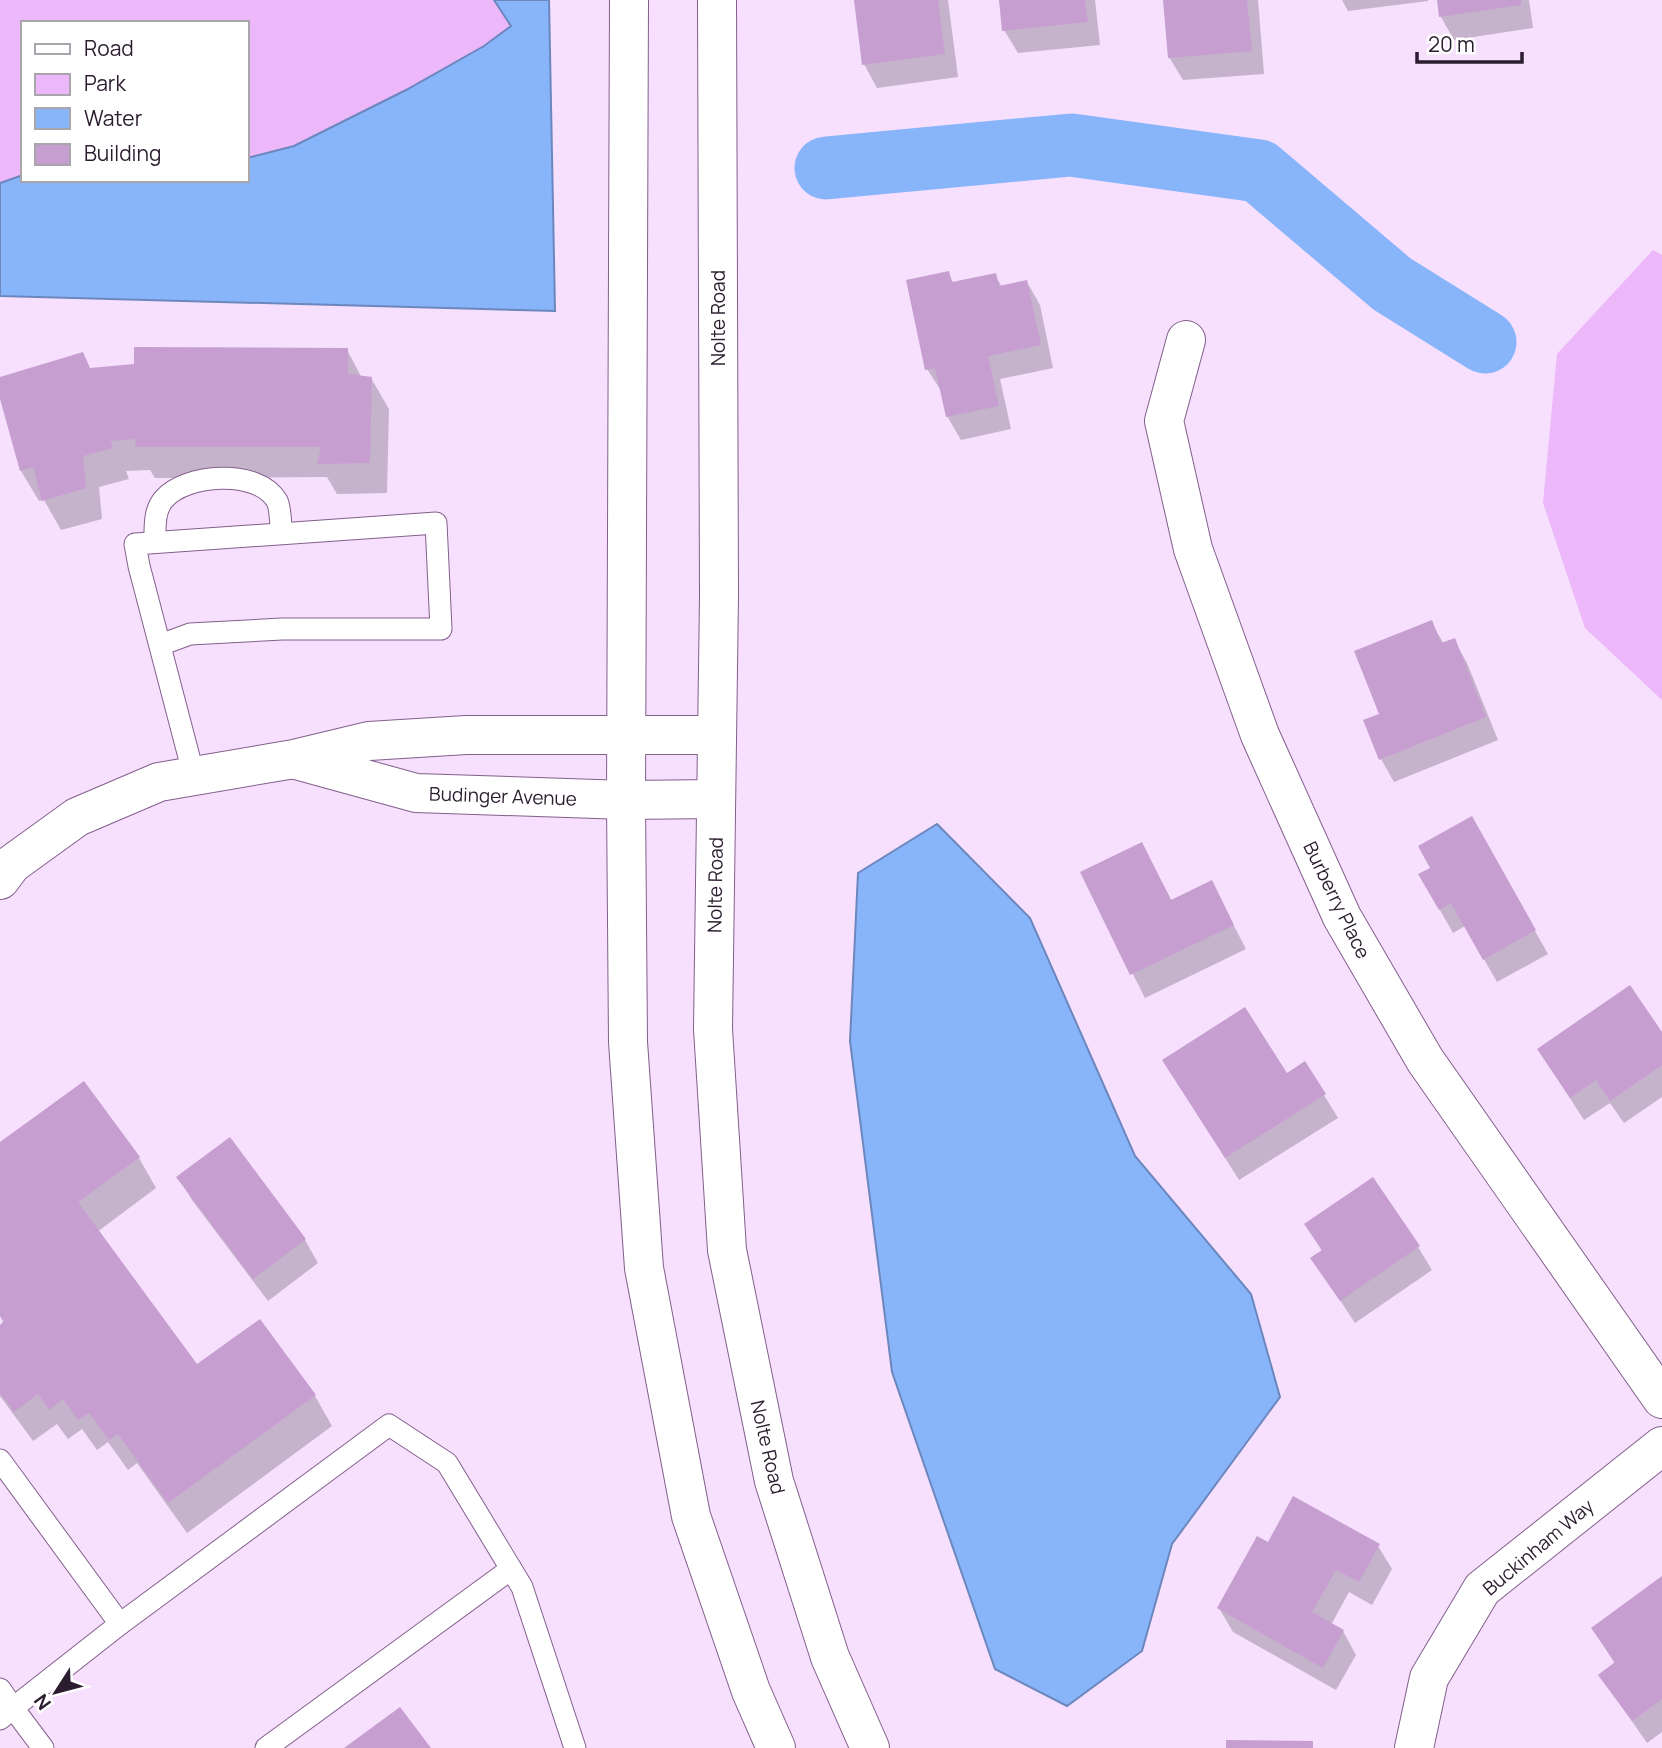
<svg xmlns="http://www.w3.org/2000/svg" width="1662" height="1748" viewBox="0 0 1662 1748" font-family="Manrope,sans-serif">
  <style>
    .green { fill: #ecb8fa }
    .water { fill: #88b5fa; stroke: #6c87bd; stroke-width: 2 }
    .shadow { fill: #0003 }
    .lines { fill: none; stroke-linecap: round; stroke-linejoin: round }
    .river { stroke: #88b5fa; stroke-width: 63 }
    .building { fill: #c69fd0 }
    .service-casing { stroke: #835f8c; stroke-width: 23 }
    .minor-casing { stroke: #835f8c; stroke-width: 40 }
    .tertiary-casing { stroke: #835f8c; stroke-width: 40 }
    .service { stroke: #fff; stroke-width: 21 }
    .minor { stroke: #fff; stroke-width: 38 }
    .tertiary { stroke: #fff; stroke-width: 38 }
    .labels { text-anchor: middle; stroke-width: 6; stroke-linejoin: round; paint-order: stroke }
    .street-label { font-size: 19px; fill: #2b1d2f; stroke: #fff }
  </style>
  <rect width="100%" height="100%" fill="#f7dffe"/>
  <g class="green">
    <path d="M0,0h494l17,26 -27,20 -78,44 -112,56 -47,12v-135h-224v152l-23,8z"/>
    <path d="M1653,250l9,5v445l-77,-72 -42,-125 14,-149z"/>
  </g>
  <g class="water">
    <path d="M494,0h55l6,311 -555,-15v-113l23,-8v5h224v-22l47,-12 112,-56 78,-44 27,-20z"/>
    <path d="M937,824l93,94 105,238 116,138 29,103 -108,147 -30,107 -75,55 -72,-37 -103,-297 -42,-331 8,-168z"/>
  </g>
  <g class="shadow">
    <path d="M856,0h92l10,77 -81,11 -13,-24z"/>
    <path d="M1001,0h94l5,45 -82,8 -14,-23z"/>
    <path d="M1165,0h93l6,74 -81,6 -14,-23z"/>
    <path d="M1342,0h86v1l-80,10z"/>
    <path d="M1439,0h90l4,28 -79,12 -13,-23z"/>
    <path d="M948,273l6,11 41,-9 7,12 25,-5 13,23 13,63 -53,11 11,50 -50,11 -14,-24 -5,-24 -15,-23z"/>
    <path d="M347,350l15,28h9l18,31 -2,84 -50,1 -10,-17 -172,1 -5,-8 -24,1 3,8 -30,8 3,32 -41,11 -17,-30 -5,1 -18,-30 -21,-79v-13l82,-25 9,16z"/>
    <path d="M1431,622l13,22 10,-4 13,23 31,77 -104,42 -13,-23v-44z"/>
    <path d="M1471,818l77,136 -51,28 -32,-56 -12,7 -33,-58 12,-7z"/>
    <path d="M1141,844l31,57 39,-19 35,67 -101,49 -63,-125z"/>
    <path d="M1662,1035v62l-38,26 -14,-20 -26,17 -45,-70z"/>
    <path d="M1305,1064l33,54 -99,62 -61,-97 109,-8z"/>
    <path d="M0,1145l139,13 17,30 -59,44 99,135 119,29 17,30 -145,107 -50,-70 -9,7 -20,-28 -11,8 -15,-21 -14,10 -11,-15 -24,17 -33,-45v-69l4,-3 -4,-8z"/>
    <path d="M178,1177l127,63 13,23 -50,38 -76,-101z"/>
    <path d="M1306,1225l112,22 14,23 -77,53 -42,-64 9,-8z"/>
    <path d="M1268,1544l110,2 14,23 -20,36 -23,-13 -18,33 12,6 13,24 -20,35 -103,-58 -14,-24z"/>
    <path d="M1662,1578v154l-15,11 -47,-68 15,-11 -22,-35z"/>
  </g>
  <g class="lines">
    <path class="river" d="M826,168l245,-23 188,26 133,113 93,58"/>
  </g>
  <g class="building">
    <path d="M854,0h84l7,54 -83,11z"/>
    <path d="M999,0h86l3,22 -86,9z"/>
    <path d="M1163,0h84l5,51 -84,7z"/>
    <path d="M1437,0h84v5l-82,12z"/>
    <path d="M949,271l3,11 44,-9 3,13 28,-6 14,65 -53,11 11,50 -53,11 -11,-49 -10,2 -19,-90z"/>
    <path d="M134,347l214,1v26l24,3 -2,86 -53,1 4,-17h-186l1,-8 -26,2 3,7 -30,8 3,32 -44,13 -9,-34 -13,4 -20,-72v-22l83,-25 7,16 44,-4z"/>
    <path d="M1432,620l9,23 14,-5 31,79 -107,43 -16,-40 16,-6 -25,-63z"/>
    <path d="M1472,816l64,114 -53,30 -32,-57 -12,7 -21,-36 12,-6 -12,-22z"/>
    <path d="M1142,842l29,58 41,-20 22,45 -104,50 -50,-103z"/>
    <path d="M1630,985l32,47v33l-52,36 -14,-21 -26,18 -33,-49z"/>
    <path d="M1245,1007l42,66 18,-12 21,33 -101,64 -63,-98z"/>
    <path d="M84,1081l56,76 -62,45 119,162 63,-45 56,76 -148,108 -50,-69 -9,6 -20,-27 -11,7 -15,-21 -14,11 -11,-16 -24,18 -14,-19v-68l4,-4 -4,-5v-174z"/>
    <path d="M230,1137l76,102 -53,40 -77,-102z"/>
    <path d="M1373,1177l47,69 -80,55 -30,-43 12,-8 -18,-26z"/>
    <path d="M1293,1496l87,48 -21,38 -23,-12 -24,42 32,18 -21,38 -106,-60 40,-72 11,6z"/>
    <path d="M1662,1576v123l-30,22 -34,-46 17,-13 -24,-34z"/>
    <path d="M400,1707l31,41h-87z"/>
    <path d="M1226,1740l87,1v7h-87z"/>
  </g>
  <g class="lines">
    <defs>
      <g id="service">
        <path d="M155,541c0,-14 -1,-31 9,-42 21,-25 94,-31 113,2 4,8 3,23 5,32"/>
        <path d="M160,645l30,-11 92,-5h159l-5,-106 -301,21 4,22 55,210"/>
        <path d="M0,1460l120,164"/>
        <path d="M0,1689l13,19 -13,11"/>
        <path d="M43,1748l-30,-40 107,-84 269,-199 58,38 75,124 53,161"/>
        <path d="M266,1748l245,-179"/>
      </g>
      <g id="minor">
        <path d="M1186,340l-22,81 29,128 67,186 82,182 83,143 237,339"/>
        <path d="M1414,1748l15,-70 53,-89 180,-143"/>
      </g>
      <g id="tertiary">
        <path d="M629,0l-3,800 2,242 16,226 47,248 60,175 25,57"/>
        <path d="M717,0l2,596 -6,433 14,221 47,231 56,176 40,91"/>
        <path d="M296,760l120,33 210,7 90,-1"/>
        <path d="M0,880l12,-16 65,-47 82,-35 135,-23 75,-18 97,-6h251"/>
      </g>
    </defs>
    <use href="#service" class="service-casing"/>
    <use href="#minor" class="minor-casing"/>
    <use href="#tertiary" class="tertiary-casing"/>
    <use href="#service" class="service"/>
    <use href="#minor" class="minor"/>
    <use href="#tertiary" class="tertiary"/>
  </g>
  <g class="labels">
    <g class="street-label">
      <text transform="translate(718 318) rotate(-90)" y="7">Nolte Road</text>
      <text transform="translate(503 796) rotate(2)" y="7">Budinger Avenue</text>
      <text transform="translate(715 885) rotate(-89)" y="7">Nolte Road</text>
      <text transform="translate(1337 900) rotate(64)" y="7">Burberry Place</text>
      <text transform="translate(768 1447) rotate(77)" y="7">Nolte Road</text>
      <text transform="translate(1538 1547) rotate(-40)" y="7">Buckinham Way</text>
    </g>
  </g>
  <rect x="21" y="21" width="228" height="161" fill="#ffffff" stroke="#aaa5ac" stroke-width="2"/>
  <rect x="35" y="44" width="35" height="10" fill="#ffffff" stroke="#aaa5ac" stroke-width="2"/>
  <text x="84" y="56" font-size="21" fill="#2b1d2f">Road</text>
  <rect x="35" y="74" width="35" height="21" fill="#ecb8fa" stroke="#aaa5ac" stroke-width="2"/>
  <text x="84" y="91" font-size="21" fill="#2b1d2f">Park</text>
  <rect x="35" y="108" width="35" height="21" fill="#88b5fa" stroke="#aaa5ac" stroke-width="2"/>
  <text x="84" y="126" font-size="21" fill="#2b1d2f">Water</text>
  <rect x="35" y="144" width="35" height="21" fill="#c69fd0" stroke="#aaa5ac" stroke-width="2"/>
  <text x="84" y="161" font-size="21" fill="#2b1d2f">Building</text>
  <g transform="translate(56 1692) rotate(234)" stroke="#ffffff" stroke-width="5" paint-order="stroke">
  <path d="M0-5L12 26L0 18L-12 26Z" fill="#2b1d2f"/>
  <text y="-10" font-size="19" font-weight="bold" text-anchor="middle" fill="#2b1d2f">N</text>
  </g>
  <path d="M1417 52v10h105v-10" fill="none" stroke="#2b1d2f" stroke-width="3.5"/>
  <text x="1428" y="52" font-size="21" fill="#2b1d2f" stroke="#ffffff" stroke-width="5" paint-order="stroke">20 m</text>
</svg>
